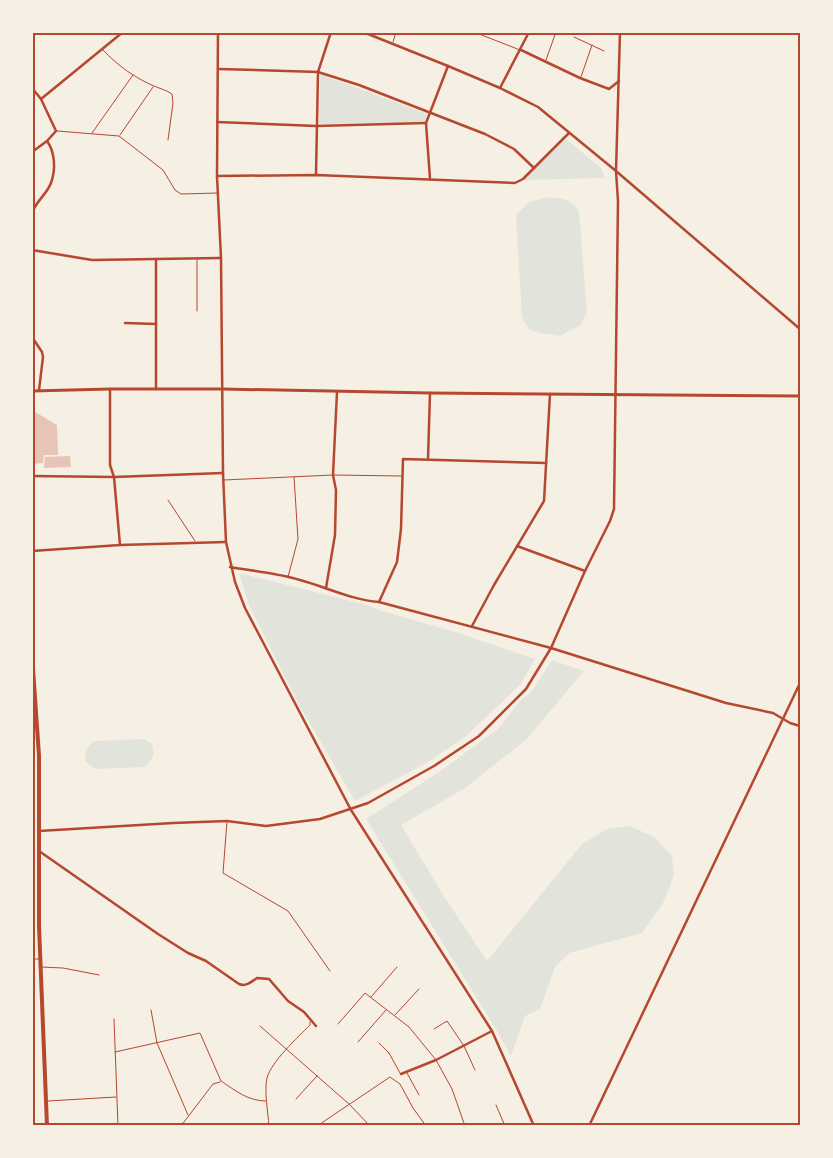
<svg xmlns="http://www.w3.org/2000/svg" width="833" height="1158" viewBox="0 0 833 1158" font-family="'Alegreya Sans',sans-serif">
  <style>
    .green { fill: #e2e4dc }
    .building { fill: #e6c5b7 }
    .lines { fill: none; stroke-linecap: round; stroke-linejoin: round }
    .service { stroke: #b5482f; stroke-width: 1 }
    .minor { stroke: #b5482f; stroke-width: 2.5 }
    .tertiary { stroke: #b5482f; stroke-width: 3 }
    .secondary { stroke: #b5482f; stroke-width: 4 }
    .neatline { fill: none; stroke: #b5482f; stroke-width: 2 }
  </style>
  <rect width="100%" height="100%" fill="#f6efe4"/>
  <g class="green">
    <path d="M320,74l107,40 -2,8 -106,2z"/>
    <path d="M566,139l35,29 4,10 -82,2z"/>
    <path d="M549,197c13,1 23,3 30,14l8,101 -6,13 -21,11 -21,-3 -10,-4 -7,-12 -6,-102 13,-13z"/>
    <path d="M239,573l128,32 12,5 76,22 80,27 -15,26 -55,52 -37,25 -73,39 -57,-98 -49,-98z"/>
    <path d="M552,660l32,11 -58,69 -61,48 -64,37 44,73 42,63 95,-117 25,-15 23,-3 24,11 18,19 2,19 -11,28 -21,30 -73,20 -14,14 -15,42 -15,7 -14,40 -15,-27 -130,-210 73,-47 59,-43 21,-27 13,-11z"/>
    <path d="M144,739l8,5c3,11 1,15 -7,23l-50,2 -10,-8c0,-9 1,-15 10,-20z"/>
  </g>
  <g class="building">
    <path d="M32,410l25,15 1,30h-14l-1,8 -10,1z"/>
    <path d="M70,456l1,11 -27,1 1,-11z"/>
  </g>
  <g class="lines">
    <g class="service">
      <path d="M474,32l46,18"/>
      <path d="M574,37l30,14"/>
      <path d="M393,42l3,-10"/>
      <path d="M103,50c14,15 32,28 51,36 7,3 12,4 18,8l1,9 -5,37"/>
      <path d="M546,60l10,-28"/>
      <path d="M581,77l11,-32"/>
      <path d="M57,131l62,5 44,34 12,20 6,4 37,-1"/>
      <path d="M92,133l41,-58"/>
      <path d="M120,135l33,-48"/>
      <path d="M197,311v-53"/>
      <path d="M224,480l109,-5 69,1"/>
      <path d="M168,500l27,41"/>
      <path d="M288,577l10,-38 -4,-62"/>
      <path d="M227,821l-4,52 65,38 42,60"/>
      <path d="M32,959h8"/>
      <path d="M41,967l22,1 36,7"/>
      <path d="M371,997l26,-30"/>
      <path d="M151,1010l6,33 31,72"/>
      <path d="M395,1015l24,-26"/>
      <path d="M114,1019l4,107"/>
      <path d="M338,1024l27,-31 44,34 27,33 16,29 13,37"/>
      <path d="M260,1026l89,78 21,22"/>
      <path d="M434,1029l13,-8 17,25 11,24"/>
      <path d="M358,1042l28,-32"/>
      <path d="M379,1043l10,10 11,20"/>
      <path d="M115,1052l85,-19 21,48"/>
      <path d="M407,1073l12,22"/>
      <path d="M221,1081c15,10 27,20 45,20"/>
      <path d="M296,1099l21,-23"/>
      <path d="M48,1101l68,-4"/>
      <path d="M496,1105l9,21"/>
      <path d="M183,1123l4,3"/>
      <path d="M181,1126l32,-42 7,-2"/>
      <path d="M269,1126c-1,-15 -5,-34 -2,-48 4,-16 31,-41 43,-53v-3"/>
      <path d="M317,1126l73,-49 10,7 13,24 13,18"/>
    </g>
    <g class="minor">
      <path d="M218,32l-1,144 4,82 2,215 3,69 9,40 10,26 106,202 141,221 42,95"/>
      <path d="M363,32l85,34 52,22 38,19 78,64 184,158"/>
      <path d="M521,50l59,28 29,11 10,-8"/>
      <path d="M219,69l99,3 41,13 126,49 29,15 20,19"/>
      <path d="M32,88l9,11 15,32 -9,10 -15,11"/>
      <path d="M500,88l29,-56"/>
      <path d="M41,99l82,-67"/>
      <path d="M217,122l99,4 110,-3"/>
      <path d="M316,175l2,-103 13,-40"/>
      <path d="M217,176l99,-1 199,8 8,-4 46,-46"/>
      <path d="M430,179l-4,-56 22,-57"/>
      <path d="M32,213c4,-12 15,-19 19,-30 5,-14 4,-31 -4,-42"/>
      <path d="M32,250l60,10 128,-2"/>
      <path d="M156,259v130"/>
      <path d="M125,323l31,1"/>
      <path d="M32,337l10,15 1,5 -4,33"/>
      <path d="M110,389v76l4,12 6,68"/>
      <path d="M428,459l2,-66"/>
      <path d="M32,476l82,1 109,-4"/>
      <path d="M517,546l68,25"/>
      <path d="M32,551l88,-6 106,-3"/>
      <path d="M230,567c23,4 48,6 70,13 26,7 52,20 79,22l172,46 175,55 47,10 17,10 10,3"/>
      <path d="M326,588l9,-53 1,-45 -3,-15 4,-83"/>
      <path d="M379,602l18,-40 4,-33 2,-70 143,4"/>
      <path d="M472,626l22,-41 50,-84 6,-107"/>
      <path d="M39,831l134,-8 54,-2 39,5 54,-7 48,-16 66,-37 45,-30 47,-47 25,-41 34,-77 25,-50 4,-12 4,-308 -2,-30 4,-139"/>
      <path d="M39,851l119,83 30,19 18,8 33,23c7,3 12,-2 18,-6l12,1 19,22 16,11 12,14"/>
      <path d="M401,1074l35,-14 56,-29"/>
      <path d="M589,1126l211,-443"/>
    </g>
    <path class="tertiary" d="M32,391l78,-2h112l208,4 370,3"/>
    <path class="secondary" d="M32,654l7,102v170l8,200"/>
  </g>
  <rect width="833" height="1158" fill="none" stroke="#f6efe4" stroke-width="68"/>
  <rect x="34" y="34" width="765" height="1090" class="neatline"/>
</svg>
